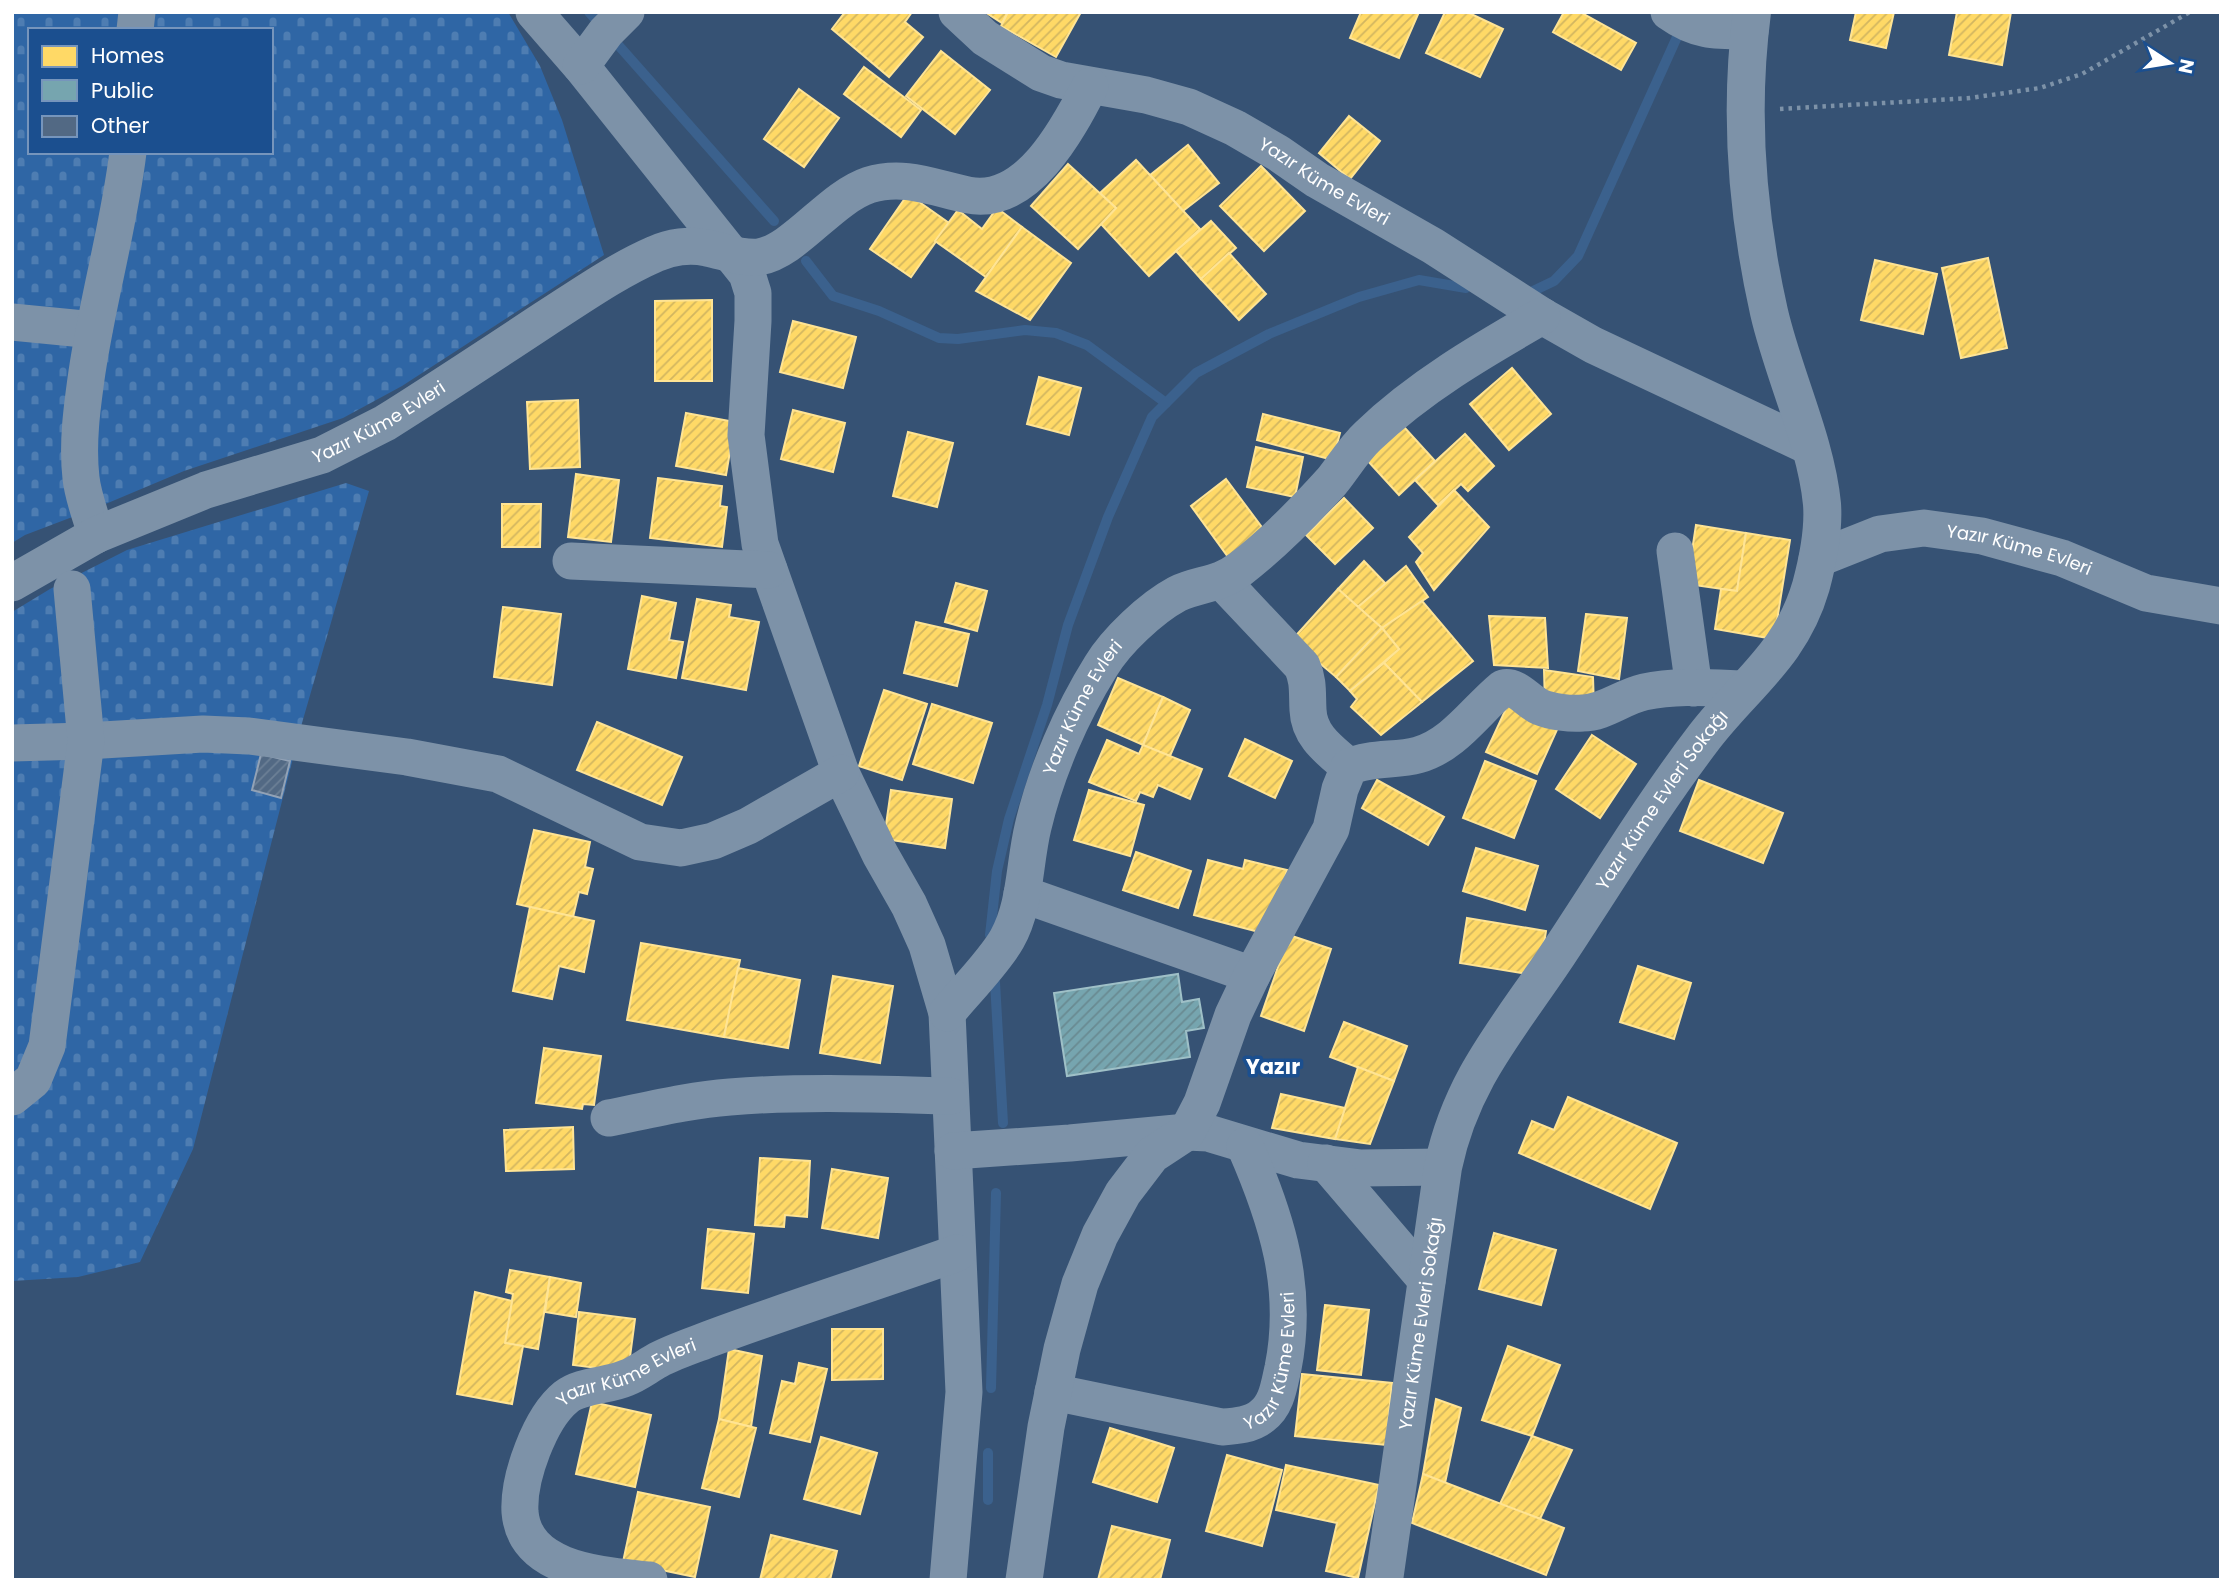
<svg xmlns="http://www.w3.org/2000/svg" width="2233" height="1592" viewBox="0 0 2233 1592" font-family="Poppins,sans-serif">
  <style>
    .cemetery { fill: url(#cemetery-stones); fill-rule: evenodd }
    .homes { fill: url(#homes-hatch); stroke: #ffe494; stroke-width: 2 }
    .public { fill: url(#public-hatch); stroke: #9fc0c7; stroke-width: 2 }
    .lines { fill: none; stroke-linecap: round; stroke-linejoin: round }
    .stream { stroke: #3b618d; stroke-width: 10 }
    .building { fill: url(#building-hatch); stroke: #92a2b6; stroke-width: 2 }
    .path { stroke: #7d92a8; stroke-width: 4.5; stroke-dasharray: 3.5 5; stroke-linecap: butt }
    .minor { stroke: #7d92a8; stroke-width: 37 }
    .tertiary { stroke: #7d92a8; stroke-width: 38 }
    .labels { text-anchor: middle; stroke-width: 7; stroke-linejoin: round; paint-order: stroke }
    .street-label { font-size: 18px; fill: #fff; stroke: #1b4f8f }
    .quarter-label { font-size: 21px; font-weight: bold; fill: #fff; stroke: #1b4f8f }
  </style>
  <defs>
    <pattern id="cemetery-stones" width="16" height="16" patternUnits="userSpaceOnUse" patternTransform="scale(1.75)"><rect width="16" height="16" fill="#2f66a5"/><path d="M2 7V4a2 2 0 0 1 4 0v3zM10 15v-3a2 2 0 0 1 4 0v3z" fill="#4e7db2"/></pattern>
    <pattern id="homes-hatch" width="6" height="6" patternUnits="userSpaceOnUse" patternTransform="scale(1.75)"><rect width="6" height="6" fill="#ffd966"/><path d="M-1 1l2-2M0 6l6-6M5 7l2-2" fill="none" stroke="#d2b660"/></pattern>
    <pattern id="public-hatch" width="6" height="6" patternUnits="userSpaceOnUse" patternTransform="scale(1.75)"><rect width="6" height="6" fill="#76a5af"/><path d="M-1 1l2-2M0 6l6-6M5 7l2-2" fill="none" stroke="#698a91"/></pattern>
    <pattern id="building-hatch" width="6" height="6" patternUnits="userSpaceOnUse" patternTransform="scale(1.75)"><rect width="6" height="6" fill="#526984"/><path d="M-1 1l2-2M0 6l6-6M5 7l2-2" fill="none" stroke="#6c8096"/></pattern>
  </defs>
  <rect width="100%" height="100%" fill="#365274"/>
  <g class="cemetery">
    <path d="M12,12h496l32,54 22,54 42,135 -202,131 -59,32 -159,53 -88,37 -71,27 -13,8zM30,30h241v122h-241z"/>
    <path d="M346,483l23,8 -67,232 -109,426 -53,113 -62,15 -66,4v-669l38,-23 77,-39z"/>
  </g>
  <g class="homes">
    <path d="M845,12h67l-7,10 18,15 -34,40 -57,-48z"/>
    <path d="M985,12h23l-6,11z"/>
    <path d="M1008,12h73l-25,45 -55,-31z"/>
    <path d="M1361,12h58l-20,46 -49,-20z"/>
    <path d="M1445,12h22l36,17 -23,48 -54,-24z"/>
    <path d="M1564,12h16l56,31 -15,27 -68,-38z"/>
    <path d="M1856,12h38l-8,36 -36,-8z"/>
    <path d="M1957,12h54l-9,53 -53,-10z"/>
    <path d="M941,51l49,39 -35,44 -49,-38z"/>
    <path d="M864,67l57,43 -20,27 -57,-43z"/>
    <path d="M799,89l40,29 -35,49 -40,-28z"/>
    <path d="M1349,116l31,25 -30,38 -31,-26z"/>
    <path d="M1188,145l31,38 -36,28 -33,-36z"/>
    <path d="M1136,160l64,69 -51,47 -48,-52 15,-16 -16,-15z"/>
    <path d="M1068,164l48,44 -38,41 -47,-43z"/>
    <path d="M1261,166l44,45 -41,40 -44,-45z"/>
    <path d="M908,194l41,29 -38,54 -41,-28z"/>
    <path d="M997,208l25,19 -36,50 -51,-36 23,-31 24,19z"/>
    <path d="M1211,221l25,27 -35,31 -25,-28z"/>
    <path d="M1022,227l49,36 -41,57 -54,-29z"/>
    <path d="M1229,253l37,41 -27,26 -38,-41z"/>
    <path d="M1988,258l19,90 -46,10 -19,-90z"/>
    <path d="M1875,260l62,14 -14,60 -62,-14z"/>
    <path d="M712,300v81h-57v-80z"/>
    <path d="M793,321l63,16 -13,51 -63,-16z"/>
    <path d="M1512,368l39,46 -42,36 -39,-46z"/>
    <path d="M1039,377l42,11 -12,47 -42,-11z"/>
    <path d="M578,400l2,67 -50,2 -3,-67z"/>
    <path d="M793,410l52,13 -12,49 -52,-13z"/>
    <path d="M686,413l49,9 -9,53 -50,-9z"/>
    <path d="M1263,414l77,19 -7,27 -76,-20z"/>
    <path d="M1404,427l31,34 -36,34 -32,-35z"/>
    <path d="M908,432l45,11 -16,64 -44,-11z"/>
    <path d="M1465,434l29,32 -26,25 -7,-7 -23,21 -23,-25z"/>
    <path d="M1256,447l47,10 -8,40 -48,-10z"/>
    <path d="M576,474l43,6 -8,62 -43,-5z"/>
    <path d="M658,478l64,8 -2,20 7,1 -5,40 -72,-9z"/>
    <path d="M1226,479l41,55 -36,27 -40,-55z"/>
    <path d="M1454,490l35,37 -55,63 -18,-28 7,-9 -14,-16z"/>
    <path d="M1344,498l29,30 -38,36 -29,-29z"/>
    <path d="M502,504h39l-1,43h-38z"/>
    <path d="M1696,525l50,8 -9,58 -50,-7z"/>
    <path d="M1746,533l44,7 -16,99 -59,-10 6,-40 16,2z"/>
    <path d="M1364,561l22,23 -28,23 -20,-18z"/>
    <path d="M1406,566l22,31 -46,31 -24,-21z"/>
    <path d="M956,583l31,8 -10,40 -32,-9z"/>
    <path d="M1338,589l44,39 -46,49 -44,-37z"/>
    <path d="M642,596l34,7 -7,37 14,2 -7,36 -48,-9z"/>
    <path d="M697,599l34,6 -2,12 30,5 -13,68 -64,-12z"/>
    <path d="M1422,601l51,60 -51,41 -38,-39 15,-14 -17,-21z"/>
    <path d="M503,607l58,7 -9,71 -58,-8z"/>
    <path d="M1586,614l41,4 -8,61 -41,-8z"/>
    <path d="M1489,616l56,2 3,50 -54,-3z"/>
    <path d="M916,622l53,12 -12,52 -53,-13z"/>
    <path d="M1382,628l17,21 -49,42 -14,-14z"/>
    <path d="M1384,663l38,39 -41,33 -30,-28 6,-8 -7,-8z"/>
    <path d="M1544,670l49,7 1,31 -49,-4z"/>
    <path d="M1118,678l45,19 -20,48 -45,-20z"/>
    <path d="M884,690l43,14 -25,76 -43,-14z"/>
    <path d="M1163,697l27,13 -20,46 -27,-11z"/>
    <path d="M1510,700l50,23 -23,51 -51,-22z"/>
    <path d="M932,704l60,19 -19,60 -60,-19z"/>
    <path d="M597,722l85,35 -20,48 -85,-35z"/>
    <path d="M1592,735l44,29 -36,54 -44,-29z"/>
    <path d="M1245,739l47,22 -17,37 -46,-22z"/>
    <path d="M1107,740l32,14 4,-9 59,24 -12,30 -32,-14 -5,12 -13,-5 -4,9 -47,-19z"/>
    <path d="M1485,761l51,20 -22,57 -51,-20z"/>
    <path d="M1377,780l67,37 -16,28 -66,-37z"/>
    <path d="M1699,780l84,33 -20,50 -83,-32z"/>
    <path d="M891,790l61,9 -7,49 -61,-9z"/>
    <path d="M1089,790l55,15 -14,51 -56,-16z"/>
    <path d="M534,830l56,12 -5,25 8,2 -6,25 -8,-2 -6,25 -56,-13z"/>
    <path d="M1476,848l62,18 -13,44 -62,-19z"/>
    <path d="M1136,852l55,19 -13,37 -55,-18z"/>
    <path d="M1208,860l35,9 2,-9 42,10 -8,33 -16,30 -69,-18z"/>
    <path d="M530,907l64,14 -10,51 -25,-6 -7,33 -39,-8z"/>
    <path d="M1467,918l79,13 -7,45 -79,-13z"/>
    <path d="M1289,935l42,14 -27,82 -43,-15z"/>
    <path d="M641,943l99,17 -16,77 -97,-17z"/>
    <path d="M1638,966l53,17 -17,56 -54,-17z"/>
    <path d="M738,968l62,12 -12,68 -64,-11z"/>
    <path d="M833,976l60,10 -13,77 -60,-10z"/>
    <path d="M1344,1022l63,24 -13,35 -64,-24z"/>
    <path d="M544,1048l57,8 -7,49 -11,-1 -1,5 -46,-6z"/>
    <path d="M1358,1067l36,14 -24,63 -35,-5z"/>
    <path d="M1281,1094l64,14 -10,31 -63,-11z"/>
    <path d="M1568,1097l109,46 -27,66 -131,-56 13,-32 22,9z"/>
    <path d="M573,1127l1,42 -68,2 -2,-41z"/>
    <path d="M760,1158l50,3 -3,56 -22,-2 -1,12 -29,-2z"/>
    <path d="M832,1169l56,9 -10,60 -56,-10z"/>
    <path d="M708,1229l46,5 -6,59 -46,-5z"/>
    <path d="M1494,1233l62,17 -15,55 -62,-16z"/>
    <path d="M510,1270l40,7 -12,72 -33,-6 8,-49 -7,-2z"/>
    <path d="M550,1277l31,6 -5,34 -31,-5z"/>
    <path d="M475,1292l37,9 -7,42 18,3 -11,58 -55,-10z"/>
    <path d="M1325,1305l44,5 -8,65 -44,-5z"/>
    <path d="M579,1312l56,7 -7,53 -55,-7z"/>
    <path d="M832,1329h51v50l-51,1z"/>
    <path d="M1508,1346l52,19 -28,71 -50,-16z"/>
    <path d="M729,1349l33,7 -11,71 -32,-8z"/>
    <path d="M799,1363l28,6 -17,73 -40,-9 12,-52 13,3z"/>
    <path d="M1302,1374l90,9 -6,62 -91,-9z"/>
    <path d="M1436,1399l25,9 -16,75 -22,-9z"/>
    <path d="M592,1402l59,13 -16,72 -59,-13z"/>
    <path d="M719,1419l37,9 -17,69 -37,-9z"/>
    <path d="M1110,1428l64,20 -17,54 -64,-20z"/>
    <path d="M1532,1436l40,14 -32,69 -40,-15z"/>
    <path d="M821,1437l56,16 -17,61 -56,-15z"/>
    <path d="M1227,1455l55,15 -20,76 -56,-15z"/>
    <path d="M1286,1465l93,20 -21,93 -32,-7 11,-48 -61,-13z"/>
    <path d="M1423,1474l141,54 -18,47 -134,-52z"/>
    <path d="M638,1492l72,15 -15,70 -72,-15z"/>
    <path d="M1112,1526l58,14 -10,40h-62z"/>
    <path d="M771,1535l66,16 -7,29h-70z"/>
  </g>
  <path class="public" d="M1178,974l4,28 17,-3 5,29 -18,3 4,26 -123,19 -13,-83z"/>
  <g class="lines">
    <g class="stream">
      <path d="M589,12l185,209"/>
      <path d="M806,261l27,35 46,15 60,27 19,1 67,-9 31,3 31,12 79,58"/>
      <path d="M1531,292l23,-11 24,-25 99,-219"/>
      <path d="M990,935l7,-64 12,-52 38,-114 21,-80 40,-108 44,-100 44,-44 73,-39 90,-37 60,-17 47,8"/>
      <path d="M995,982l8,141"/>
      <path d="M991,1388l5,-195"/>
      <path d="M988,1500v-47"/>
    </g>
  </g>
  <path class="building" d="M261,754l29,7 -9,37 -29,-8z"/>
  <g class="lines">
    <path class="path" d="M1780,109l190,-11 70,-10 42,-14 108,-62"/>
    <g class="minor">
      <path d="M534,12l47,54 166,208 6,19v28l-7,114 14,109 81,229 39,81 29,51 18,40 20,68 17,379 -16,188"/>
      <path id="s1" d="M957,12l28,26 56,35 20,7 85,15 43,12 46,21 43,25 39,27 116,66 109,70 51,29 215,101"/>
      <path d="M1669,12c28,20 47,19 81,19"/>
      <path d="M135,30l2,-18"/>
      <path d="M581,66l25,-34 20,-20"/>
      <path d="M12,322l82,8"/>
      <path d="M96,535c-5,-19 -13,-38 -15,-57 -4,-35 1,-71 6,-106 11,-74 32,-146 41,-220"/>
      <path d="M1675,551l19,137"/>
      <path id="s2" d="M1817,559l63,-25 44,-6 58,8 80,22 84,35 75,13"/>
      <path d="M571,561l198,9"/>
      <path d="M1222,581l80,85c7,16 5,27 6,44 1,27 23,41 41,57"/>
      <path id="s3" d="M12,583l84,-48 110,-45 116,-35 63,-32c54,-34 107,-69 160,-104 36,-23 71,-48 110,-65 15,-7 35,-10 52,-6 16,3 34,11 52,9 36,-6 71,-59 110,-72 35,-11 65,3 99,10 59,12 100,-66 122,-109"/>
      <path d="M12,743l74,-2 117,-7 46,2 158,21 91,17 142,68 41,6 32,-7 35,-15 93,-53"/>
      <path d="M1022,894l230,81"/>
      <path id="s4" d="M947,1013c17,-21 47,-51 60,-74 19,-34 17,-75 26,-112 13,-55 38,-113 68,-161 15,-25 50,-58 76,-72 22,-11 41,-8 63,-25 34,-26 64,-57 92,-88 12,-15 22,-32 36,-45 51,-49 113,-85 174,-120"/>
      <path d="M12,1097l21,-17 14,-34 39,-305 -14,-152"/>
      <path d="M609,1118c40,-8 80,-18 121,-21 73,-6 147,-3 220,-1"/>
      <path d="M953,1151l117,-8 117,-11 21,1 90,27 63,8 82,-1"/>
      <path d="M1326,1163l101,118"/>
      <path id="s5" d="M1053,1392l169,35c14,-1 29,-2 40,-11 15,-11 17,-31 21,-48 16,-80 -6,-149 -38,-222"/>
      <path id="s6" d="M649,1580c-44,-5 -124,-8 -129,-68 -2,-34 20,-94 46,-115 15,-12 42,-11 60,-19 11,-4 21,-12 32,-18 17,-9 36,-15 54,-22 81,-30 164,-56 245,-85"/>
      <path d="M1024,1580l22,-153 16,-78 18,-65 20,-49 23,-42 29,-38 35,-23 15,-29 31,-88 19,-40 79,-146 9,-40 9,-22c21,-10 47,-6 69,-12 36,-10 58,-45 85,-67 14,-3 24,13 37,19 12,5 30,7 43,6 21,0 39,-16 61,-21 33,-7 69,-4 102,-3"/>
    </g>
    <path class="tertiary" id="s7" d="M1384,1580l59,-413c18,-86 64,-137 111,-207 50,-75 96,-152 151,-224 41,-53 86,-81 106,-150 7,-26 13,-55 11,-82 -6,-63 -39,-130 -53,-192 -22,-98 -30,-200 -17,-300"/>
  </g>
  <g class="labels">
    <g class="street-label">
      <text dy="6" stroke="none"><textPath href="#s1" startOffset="411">Yazır Küme Evleri</textPath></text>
      <text dy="6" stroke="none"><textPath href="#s3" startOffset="402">Yazır Küme Evleri</textPath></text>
      <text dy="6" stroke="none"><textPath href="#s2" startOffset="210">Yazır Küme Evleri</textPath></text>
      <text dy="6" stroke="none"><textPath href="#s4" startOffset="341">Yazır Küme Evleri</textPath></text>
      <text dy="6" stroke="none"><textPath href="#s7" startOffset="847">Yazır Küme Evleri Sokağı</textPath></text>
      <text dy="6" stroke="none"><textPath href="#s7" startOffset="259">Yazır Küme Evleri Sokağı</textPath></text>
      <text dy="6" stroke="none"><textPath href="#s5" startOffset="270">Yazır Küme Evleri</textPath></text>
      <text dy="6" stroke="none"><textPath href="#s6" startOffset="352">Yazır Küme Evleri</textPath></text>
    </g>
    <g class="quarter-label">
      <text x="1273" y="1074">Yazır</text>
    </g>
  </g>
  <rect width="2233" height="1592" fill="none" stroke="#ffffff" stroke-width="28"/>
  <rect x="28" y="28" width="245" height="126" fill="#1b4f8f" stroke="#7695bc" stroke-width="2"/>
  <rect x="42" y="46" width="35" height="21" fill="#ffd966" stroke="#7695bc" stroke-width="2"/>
  <text x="91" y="63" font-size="21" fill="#ffffff">Homes</text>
  <rect x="42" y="80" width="35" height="21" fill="#76a5af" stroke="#7695bc" stroke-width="2"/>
  <text x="91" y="98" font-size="21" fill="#ffffff">Public</text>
  <rect x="42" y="116" width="35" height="21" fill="#526984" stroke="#7695bc" stroke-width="2"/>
  <text x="91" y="133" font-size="21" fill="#ffffff">Other</text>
  <g transform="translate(2170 63) rotate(102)" stroke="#1b4f8f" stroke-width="5" paint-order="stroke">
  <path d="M0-5L12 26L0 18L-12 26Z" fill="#ffffff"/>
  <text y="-10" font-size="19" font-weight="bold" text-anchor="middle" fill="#ffffff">N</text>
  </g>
</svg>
